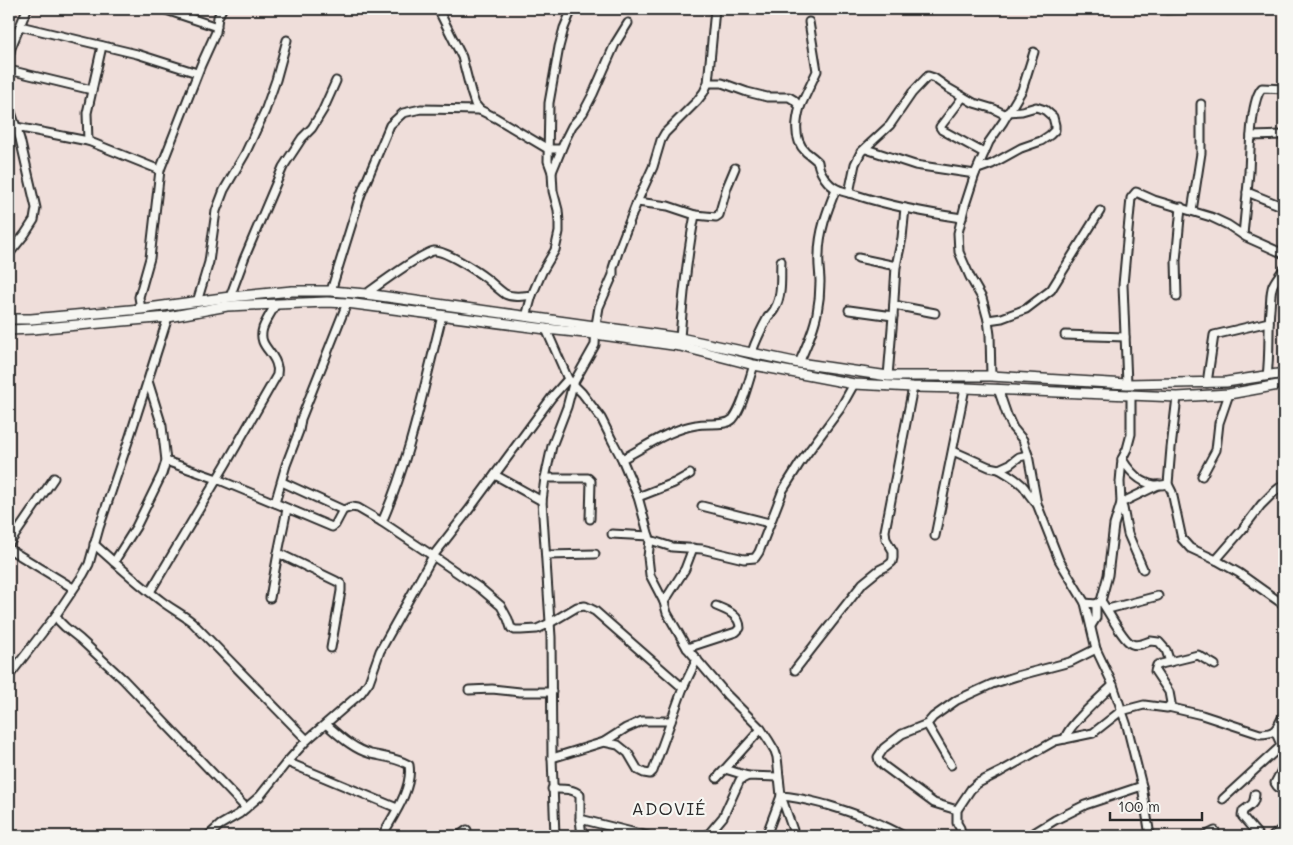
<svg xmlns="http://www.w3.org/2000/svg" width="1293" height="845" viewBox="0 0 1293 845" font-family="Mali,sans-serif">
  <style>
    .green { fill: #bdd991; stroke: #74825e }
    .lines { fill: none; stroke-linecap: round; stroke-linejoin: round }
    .minor-casing { stroke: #2b2b2b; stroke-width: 11 }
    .tertiary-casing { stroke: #2b2b2b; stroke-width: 12 }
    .minor { stroke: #f6f6f2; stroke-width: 7 }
    .tertiary { stroke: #f6f6f2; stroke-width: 9 }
    .labels { text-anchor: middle; stroke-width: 4.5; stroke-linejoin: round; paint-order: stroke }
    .quarter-label { font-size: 18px; letter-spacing: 1px; fill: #2b2b2b; stroke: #f6f6f2 }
  </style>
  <rect width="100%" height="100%" fill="#efdeda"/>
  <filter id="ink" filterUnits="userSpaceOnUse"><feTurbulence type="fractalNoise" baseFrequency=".02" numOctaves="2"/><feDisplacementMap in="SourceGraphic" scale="10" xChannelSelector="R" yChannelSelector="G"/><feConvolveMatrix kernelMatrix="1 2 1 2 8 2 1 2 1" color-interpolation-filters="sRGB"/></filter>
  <g filter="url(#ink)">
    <path class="green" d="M1145,9h136l-115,6z"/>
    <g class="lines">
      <defs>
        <g id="minor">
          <path d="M163,9l54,18"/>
          <path d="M439,9l2,6 21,42 9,35 4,12 5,6 16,8 52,31h13"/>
          <path d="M20,26l117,28 60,19"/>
          <path d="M9,57l2,-9 16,-39"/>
          <path d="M9,70l83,20"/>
          <path d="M708,83h14l25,9 20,5h22l5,3 6,7c-4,14 -7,33 6,45 4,3 8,6 12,10 1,10 10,23 19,27 6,3 13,4 19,6 34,11 71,18 106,23"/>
          <path d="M963,97l-23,30 2,3 42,23"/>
          <path d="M9,106l11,33 16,69 -2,12 -9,14 -16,20"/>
          <path d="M800,107l17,-36 -8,-49"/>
          <path d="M16,127l72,14 72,29"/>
          <path d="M1251,136l33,-1"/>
          <path d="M88,141l-1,-28 15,-67"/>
          <path d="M866,149l49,16 60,9"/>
          <path d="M978,169l14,-5 29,-16 20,-7 9,-6 5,-5v-5l-2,-8 -8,-7 -9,-3 -14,4 -14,1"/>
          <path d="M552,172l14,-34 6,-12 11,-13 10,-19 22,-50 13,-21"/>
          <path d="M1247,192l37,15"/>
          <path d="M849,193l6,-29 6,-12 29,-27 22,-32 16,-17 6,2 14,10 26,15 20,6 12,6"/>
          <path d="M637,202l31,4 27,9"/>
          <path d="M1192,211l9,-58v-49"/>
          <path d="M1243,235c2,-21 4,-42 6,-63 1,-17 1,-72 13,-84l22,1"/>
          <path d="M858,258l38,8"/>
          <path d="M331,291l30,-97 29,-69 13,-12 18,-4 59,1"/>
          <path d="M366,294c11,-8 57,-42 68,-43 11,-1 44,21 53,28 6,5 12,11 18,15 8,4 18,2 27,1"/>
          <path d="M230,297l14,-38 39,-92 19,-29 10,-10 11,-18 13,-29"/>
          <path d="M1177,297l-1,-36 5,-54"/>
          <path d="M197,302l12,-40 7,-51 8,-21 21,-36 20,-43 11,-31 11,-40"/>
          <path d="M347,303l-46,116 -2,12 -13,34 -11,38 57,24 3,-2 8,-15 9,-3 6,1 24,14 51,34 48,33 20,17 7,13 3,9 4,2h6l16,-1 13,-6 27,-16 8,-1 10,5 88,77"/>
          <path d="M894,305l41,8"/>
          <path d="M141,309l-2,-12 11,-39 10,-88 41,-105 15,-33 2,-15 4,-8"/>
          <path d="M849,310l44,6"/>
          <path d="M526,317l6,-22 10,-23 13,-22 4,-18v-10l-1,-12 -5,-19 -1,-19 -4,-11 1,-58 10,-56 5,-19 8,-19"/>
          <path d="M988,320l14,-2 24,-9 25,-19 49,-79"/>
          <path d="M546,329l22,50 14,14 19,25 12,24 9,17 16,38 12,43 -2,17 2,18 14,27 3,11 20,35 40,47 34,34 8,12 6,10 2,6 4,39 14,40"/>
          <path d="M1065,335l60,2"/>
          <path d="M680,338c3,-41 7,-83 15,-123l21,2 3,-2 8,-28 8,-19"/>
          <path d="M752,352c4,-12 10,-24 16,-35 3,-3 6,-6 7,-9 8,-14 5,-32 6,-47"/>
          <path d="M799,363c7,-16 15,-33 18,-50 2,-10 3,-21 3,-31 0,-9 -2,-18 -1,-27 0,-23 8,-44 17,-66"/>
          <path d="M888,376l5,-60 3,-50 6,-28 3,-30"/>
          <path d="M991,376l-1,-41 -2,-15 -6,-22 -12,-21 -11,-25 -1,-19 7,-28 10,-31 14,-32 14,-20 19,-32 12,-38"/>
          <path d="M1267,376c3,-22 1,-45 3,-67 1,-8 0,-16 3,-24 3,-6 7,-11 11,-16"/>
          <path d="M1207,383l7,-48 55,-13"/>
          <path d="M1127,384l-4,-99 8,-87 5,-6 18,8 57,17 17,8 18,12 38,17"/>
          <path d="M998,389l9,26 6,13 10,12 5,15 9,49 22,56 26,43 11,46 17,36 14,41 15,60 8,50"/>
          <path d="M1177,397l-6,51 -3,36 4,8 10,47 8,9 26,12 23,13 45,32"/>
          <path d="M953,451l36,16 10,2 11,-5 9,-7 9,-2"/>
          <path d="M622,459c23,-12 48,-30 74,-34 11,-3 29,2 37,-6 10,-12 16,-40 21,-54"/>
          <path d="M1122,459c11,18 25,30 46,25"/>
          <path d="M166,461l51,18 58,24"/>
          <path d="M999,469c8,5 18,10 25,18 4,6 7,11 13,17"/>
          <path d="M495,475l47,26"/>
          <path d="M1202,476l14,-26 3,-27 10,-29"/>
          <path d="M545,478h43l3,3 -1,38"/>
          <path d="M282,482l61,28"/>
          <path d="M638,497l36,-14 16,-9"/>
          <path d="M702,506l67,17"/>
          <path d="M382,522c29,-66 42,-136 60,-206"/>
          <path d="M612,534l37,2"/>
          <path d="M935,536l30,-148"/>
          <path d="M650,540l22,7 30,2 42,10 11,-1 4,-6 24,-62 17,-27 40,-54 14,-25"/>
          <path d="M9,544l45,-66"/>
          <path d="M94,544c21,19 43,39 66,56 10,8 22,14 32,22l115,118"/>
          <path d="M9,549l64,39"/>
          <path d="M278,553l58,28 5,3v7l-10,57"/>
          <path d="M547,555l48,-1"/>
          <path d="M1216,560l26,-30 19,-25 13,-13 10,-8"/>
          <path d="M114,562l22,-35 26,-53 4,-13 -4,-35 -14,-45"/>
          <path d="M1143,569l-15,-35 -5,-26 -2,-5 37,-18"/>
          <path d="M150,592l76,-128 51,-89c0,-3 1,-6 0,-8 -2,-16 -20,-20 -14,-39 3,-8 9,-17 13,-24"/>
          <path d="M270,598l8,-45 9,-44"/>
          <path d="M1101,601c7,9 22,40 31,43 7,3 13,-2 19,-3 2,0 7,1 8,1l7,8 4,12"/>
          <path d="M664,602l21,-33 8,-21"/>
          <path d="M1085,603l11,1 5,-3 7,-26 6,-50 7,-22 -1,-21 2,-23 5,-10 4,-15v-39"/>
          <path d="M1108,609l50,-13"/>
          <path d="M56,615l3,6 6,6 15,12 43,40 123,129"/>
          <path d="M1091,626l5,-8v-14"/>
          <path d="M687,648l49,-16 4,-4c0,-13 -14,-18 -24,-22"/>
          <path d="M795,670l68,-87 16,-13 8,-4 5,-4 1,-4v-7l-7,-12 -1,-8 28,-144"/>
          <path d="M9,676l47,-61 27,-40 6,-11 10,-36 31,-92 38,-119"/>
          <path d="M469,690l23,-1 28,3h32"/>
          <path d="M1168,707l3,-4 -2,-11 -14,-21 2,-6 41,-10 17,10"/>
          <path d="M326,724c14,12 27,25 45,30 13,3 26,4 38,11 4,24 -16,51 -27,71"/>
          <path d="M927,724l24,41"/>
          <path d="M1275,731l9,20"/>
          <path d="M1065,739c2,-13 37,-43 48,-54"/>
          <path d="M604,742l22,-14 16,-7h29"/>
          <path d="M552,758l52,-16 14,3 10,8 10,17 6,3 6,1 3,-3 30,-83 14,-29"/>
          <path d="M287,762l110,46"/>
          <path d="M1284,766l-9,17 2,3 7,6"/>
          <path d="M725,769l23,7"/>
          <path d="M717,778l44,-49"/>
          <path d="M552,789c10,0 21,-1 28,6v24l2,17"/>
          <path d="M1255,794c-1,12 -4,10 -12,17l-1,5 17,20"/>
          <path d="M1223,799l58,-53"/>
          <path d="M957,810l-23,-7 -50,-37 -5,-5 -1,-4 6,-9 18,-14 25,-10 6,-7 24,-17 35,-16 25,-8 53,-14 26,-13"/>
          <path d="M580,819l68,17"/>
          <path d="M208,836l12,-11 19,-11 21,-18 27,-34 20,-22 54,-47 8,-11 11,-31 53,-95 35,-45 84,-114 16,-18"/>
          <path d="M459,836l8,-6"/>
          <path d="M555,836l-3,-78 -1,-121 -9,-136 3,-23 7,-32 15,-39 6,-23 22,-39 1,-20 3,-18 14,-32v-7l7,-22 17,-44 16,-35 8,-27 4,-7 32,-32 7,-9 4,-9 7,-74"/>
          <path d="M707,836l16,-19 17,-37 8,-4 30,1"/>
          <path d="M766,836l15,-40c16,1 30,5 46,9 27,8 52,17 77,31"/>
          <path d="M961,836l-1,-8 -3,-5v-13l14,-21 7,-6 22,-11 55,-31 38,-8 28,-22 23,-6 23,3 1,-1 34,8 58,19c17,0 17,-7 24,-20"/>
          <path d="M1029,836l26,-16 30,-15 57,-19"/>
          <path d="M1205,836l10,-5"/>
          <path d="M1273,836l11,-9"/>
        </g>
        <g id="tertiary">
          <path d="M9,319h22l110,-10 89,-12 62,-6h39l35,3 314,44 119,25 89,13h103l136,8 99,-2 58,-9"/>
          <path d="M9,330l24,-1 135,-12 59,-11 100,-4 20,1 199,26 49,5 85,12 74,19 100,19 59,3 52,1 212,9 52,-3 55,-10"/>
        </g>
      </defs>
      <use href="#minor" class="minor-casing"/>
      <use href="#tertiary" class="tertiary-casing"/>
      <use href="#minor" class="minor"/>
      <use href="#tertiary" class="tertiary"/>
    </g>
  </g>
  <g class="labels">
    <g class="quarter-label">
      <text x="669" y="815">ADOVIÉ</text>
    </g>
  </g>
  <rect width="1293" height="845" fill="none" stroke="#f6f6f2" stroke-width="30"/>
  <rect x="15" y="15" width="1263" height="815" fill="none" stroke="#2b2b2b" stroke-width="2" filter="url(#ink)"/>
  <path d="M1110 812v8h92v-8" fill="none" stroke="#2b2b2b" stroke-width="2.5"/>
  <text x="1118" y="812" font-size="15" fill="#2b2b2b" stroke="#f6f6f2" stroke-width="4" paint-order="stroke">100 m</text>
</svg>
